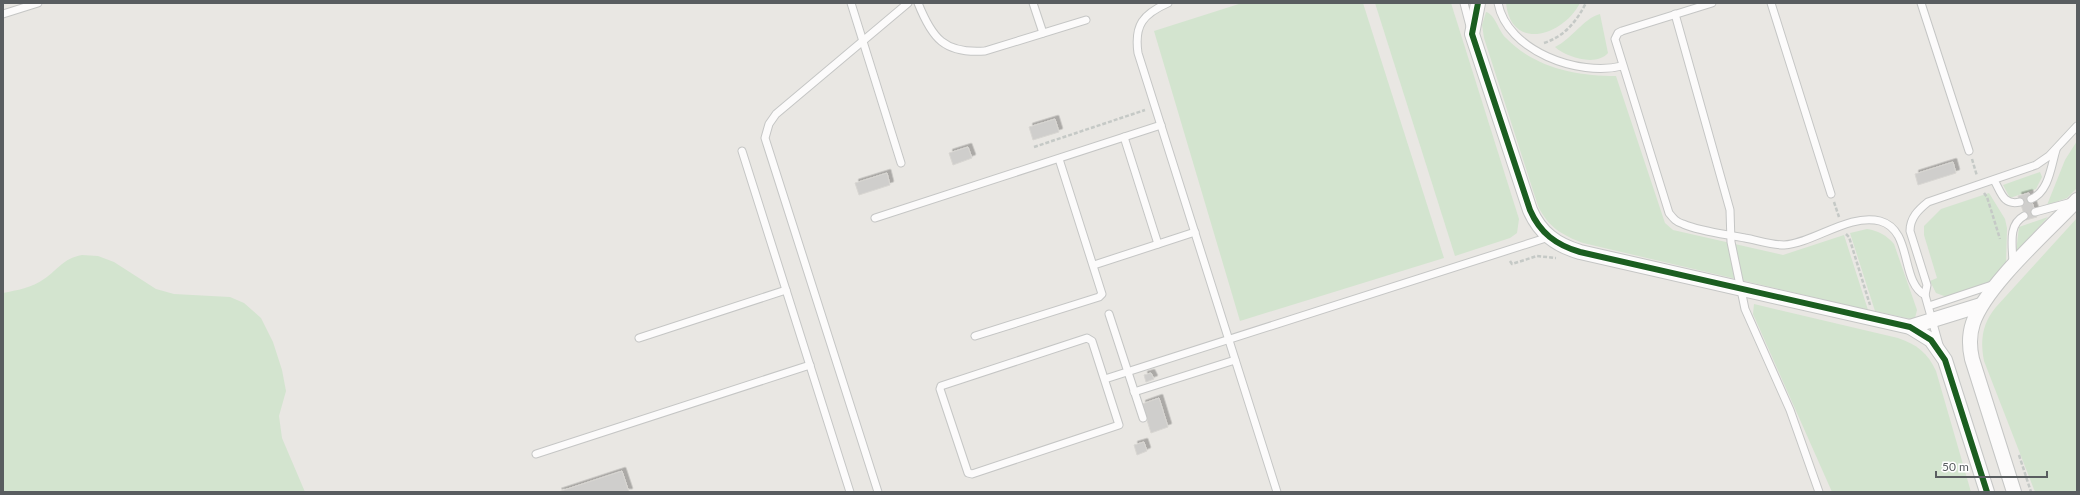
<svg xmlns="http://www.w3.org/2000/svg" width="2080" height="495" viewBox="0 0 2080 495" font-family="Lato,sans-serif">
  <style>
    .green { fill: #d3e4cf }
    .building { fill: #cfcecc; stroke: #d8d6d2; filter: url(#shadow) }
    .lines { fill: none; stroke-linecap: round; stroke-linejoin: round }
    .lane-casing { stroke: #c5c6c5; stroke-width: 9 }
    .street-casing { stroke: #c5c6c5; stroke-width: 16 }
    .path { stroke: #c5c9c6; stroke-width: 2.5; stroke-dasharray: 4 2; stroke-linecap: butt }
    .lane { stroke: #fcfbfb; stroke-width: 7 }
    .street { stroke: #fcfbfb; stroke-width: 14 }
    .cycleway-casing { stroke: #fff; stroke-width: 8 }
    .cycleway { stroke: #1b5e20; stroke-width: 6 }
  </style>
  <defs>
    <filter id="shadow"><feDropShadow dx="3.5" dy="-3.5" stdDeviation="0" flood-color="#0004"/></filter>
  </defs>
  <rect width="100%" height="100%" fill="#e9e7e3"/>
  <g class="green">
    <path d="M1242,3h121l81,255 -204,63 -86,-290z"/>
    <path d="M1375,3h76l68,216 -2,14 -7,5 -55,18z"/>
    <path d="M1506,3h74c-17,33 -69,49 -74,0z"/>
    <path d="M1486,12c9,2 13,20 20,26 29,30 71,38 110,38l49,147 8,7 110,25 61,-20 24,75 -285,-67c-21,-8 -35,-16 -45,-37l-54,-168 -2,-13z"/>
    <path d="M1600,14l8,39c-12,14 -42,4 -53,-6 17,-8 29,-29 45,-33z"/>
    <path d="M2077,141v47l-10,10 -20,7 18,-45z"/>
    <path d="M2040,172l2,5 -6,12 -26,9 -7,-13z"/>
    <path d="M1989,193l16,26 2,9 -1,37 -15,16 -42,15h-5l-8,-3 -6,-12 7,-3 -13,-43v-9l17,-17z"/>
    <path d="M2048,217l-32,35 3,-25z"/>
    <path d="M2077,218v274h-42l-51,-131c-4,-21 -2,-37 12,-54z"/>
    <path d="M1867,229c12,2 19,6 27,15l23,66 -2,8 -4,1 -36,-8 -25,-78z"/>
    <path d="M82,255l16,1 16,6 42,27 18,5 56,3 14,6 17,15 12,24 9,28 4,21 -7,25 3,22 23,54h-302v-199c14,-3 29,-5 41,-14 15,-10 18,-20 38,-24z"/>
    <path d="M1754,304l144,34c18,6 30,15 38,33l35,121h-139l-79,-178z"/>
  </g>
  <g class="building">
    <path d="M1055,119l4,13 -26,8 -4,-13z"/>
    <path d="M968,147l4,11 -19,7 -4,-12z"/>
    <path d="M1953,162l3,11 -38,12 -3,-11z"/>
    <path d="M887,173l3,12 -31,10 -4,-12z"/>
    <path d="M2029,193l8,24 -11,3 -8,-24z"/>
    <path d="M1151,373l3,6 -8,3 -2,-7z"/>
    <path d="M1159,398l9,29 -17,6 -9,-29z"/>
    <path d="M1144,442l3,9 -10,4 -3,-10z"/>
    <path d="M622,471l7,21h-71z"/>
  </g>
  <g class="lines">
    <defs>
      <g id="lane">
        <path d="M851,3l50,160"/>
        <path d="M918,3c14,35 26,51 67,48l101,-31"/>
        <path d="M1033,3l10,30"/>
        <path d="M1168,3c-25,11 -34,22 -30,50l139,439"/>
        <path d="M1464,3l6,23"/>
        <path d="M1498,3c9,48 81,74 124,63"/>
        <path d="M1712,3l-90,28 -4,2 -3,6 54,174c4,5 7,9 14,11 19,8 42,10 62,14 12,2 26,7 39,7 30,-2 65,-32 96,-24 33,9 20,61 45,74"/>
        <path d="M1771,3l60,191"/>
        <path d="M1921,3l48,148"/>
        <path d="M3,14l35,-11"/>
        <path d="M1675,14l55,196 1,32 14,67 45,101 29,82"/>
        <path d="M1124,137l34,107"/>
        <path d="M742,151l108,341"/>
        <path d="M1994,180c7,12 9,26 26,22"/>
        <path d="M2031,199c18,-7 20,-33 25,-49"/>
        <path d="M2035,212l37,-10"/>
        <path d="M875,218l286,-93"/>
        <path d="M1094,265l101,-33"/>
        <path d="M2013,265c0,-18 -6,-40 11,-49"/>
        <path d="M1929,306l66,-22"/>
        <path d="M1109,314l34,104"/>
        <path d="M975,336l124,-39 3,-3 -43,-135"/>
        <path d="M639,338l147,-48"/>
        <path d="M1087,338l5,3 27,84 -147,49 -4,-1 -28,-84 1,-3z"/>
        <path d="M1939,345l-14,-50 2,-10 -17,-54c0,-13 8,-21 18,-29l108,-37 13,-9 28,-30"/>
        <path d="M1105,379l444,-142"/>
        <path d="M1134,392l101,-32"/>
        <path d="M536,454l274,-89"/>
        <path d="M878,492l-113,-354 4,-14 7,-10 132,-111"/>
      </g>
      <g id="street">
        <path d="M1478,3l-6,31 58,176c10,23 26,35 50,42l330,75 21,13 14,20 42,132"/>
        <path d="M1910,327l71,-22"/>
        <path d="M2014,492l-42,-133c-3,-13 -3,-24 1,-36 13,-38 75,-92 104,-123"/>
      </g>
    </defs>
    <use href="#lane" class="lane-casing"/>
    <use href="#street" class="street-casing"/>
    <g class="path">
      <path d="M1544,43c21,-7 32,-21 42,-40"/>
      <path d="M1034,147l111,-37"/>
      <path d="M1972,159l5,17"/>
      <path d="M1984,193l3,4 13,42"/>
      <path d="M1834,202l5,15"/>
      <path d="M1846,234l3,3 21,68"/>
      <path d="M1510,261l2,3 25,-8 19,2"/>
      <path d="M2019,455l12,37"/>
    </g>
    <use href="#lane" class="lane"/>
    <use href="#street" class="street"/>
    <defs>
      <path id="cycleway" d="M1478,3l-6,31 58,176c10,23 26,35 50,42l330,75 21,13 14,20 42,132"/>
    </defs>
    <use href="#cycleway" class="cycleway-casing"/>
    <use href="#cycleway" class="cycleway"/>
  </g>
  <rect width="2080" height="495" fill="none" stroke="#595d60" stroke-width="8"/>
  <path d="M1936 471v6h111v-6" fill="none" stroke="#595d60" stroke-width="2"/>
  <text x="1942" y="471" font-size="12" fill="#595d60" stroke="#ffffff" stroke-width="3" paint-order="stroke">50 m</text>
</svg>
